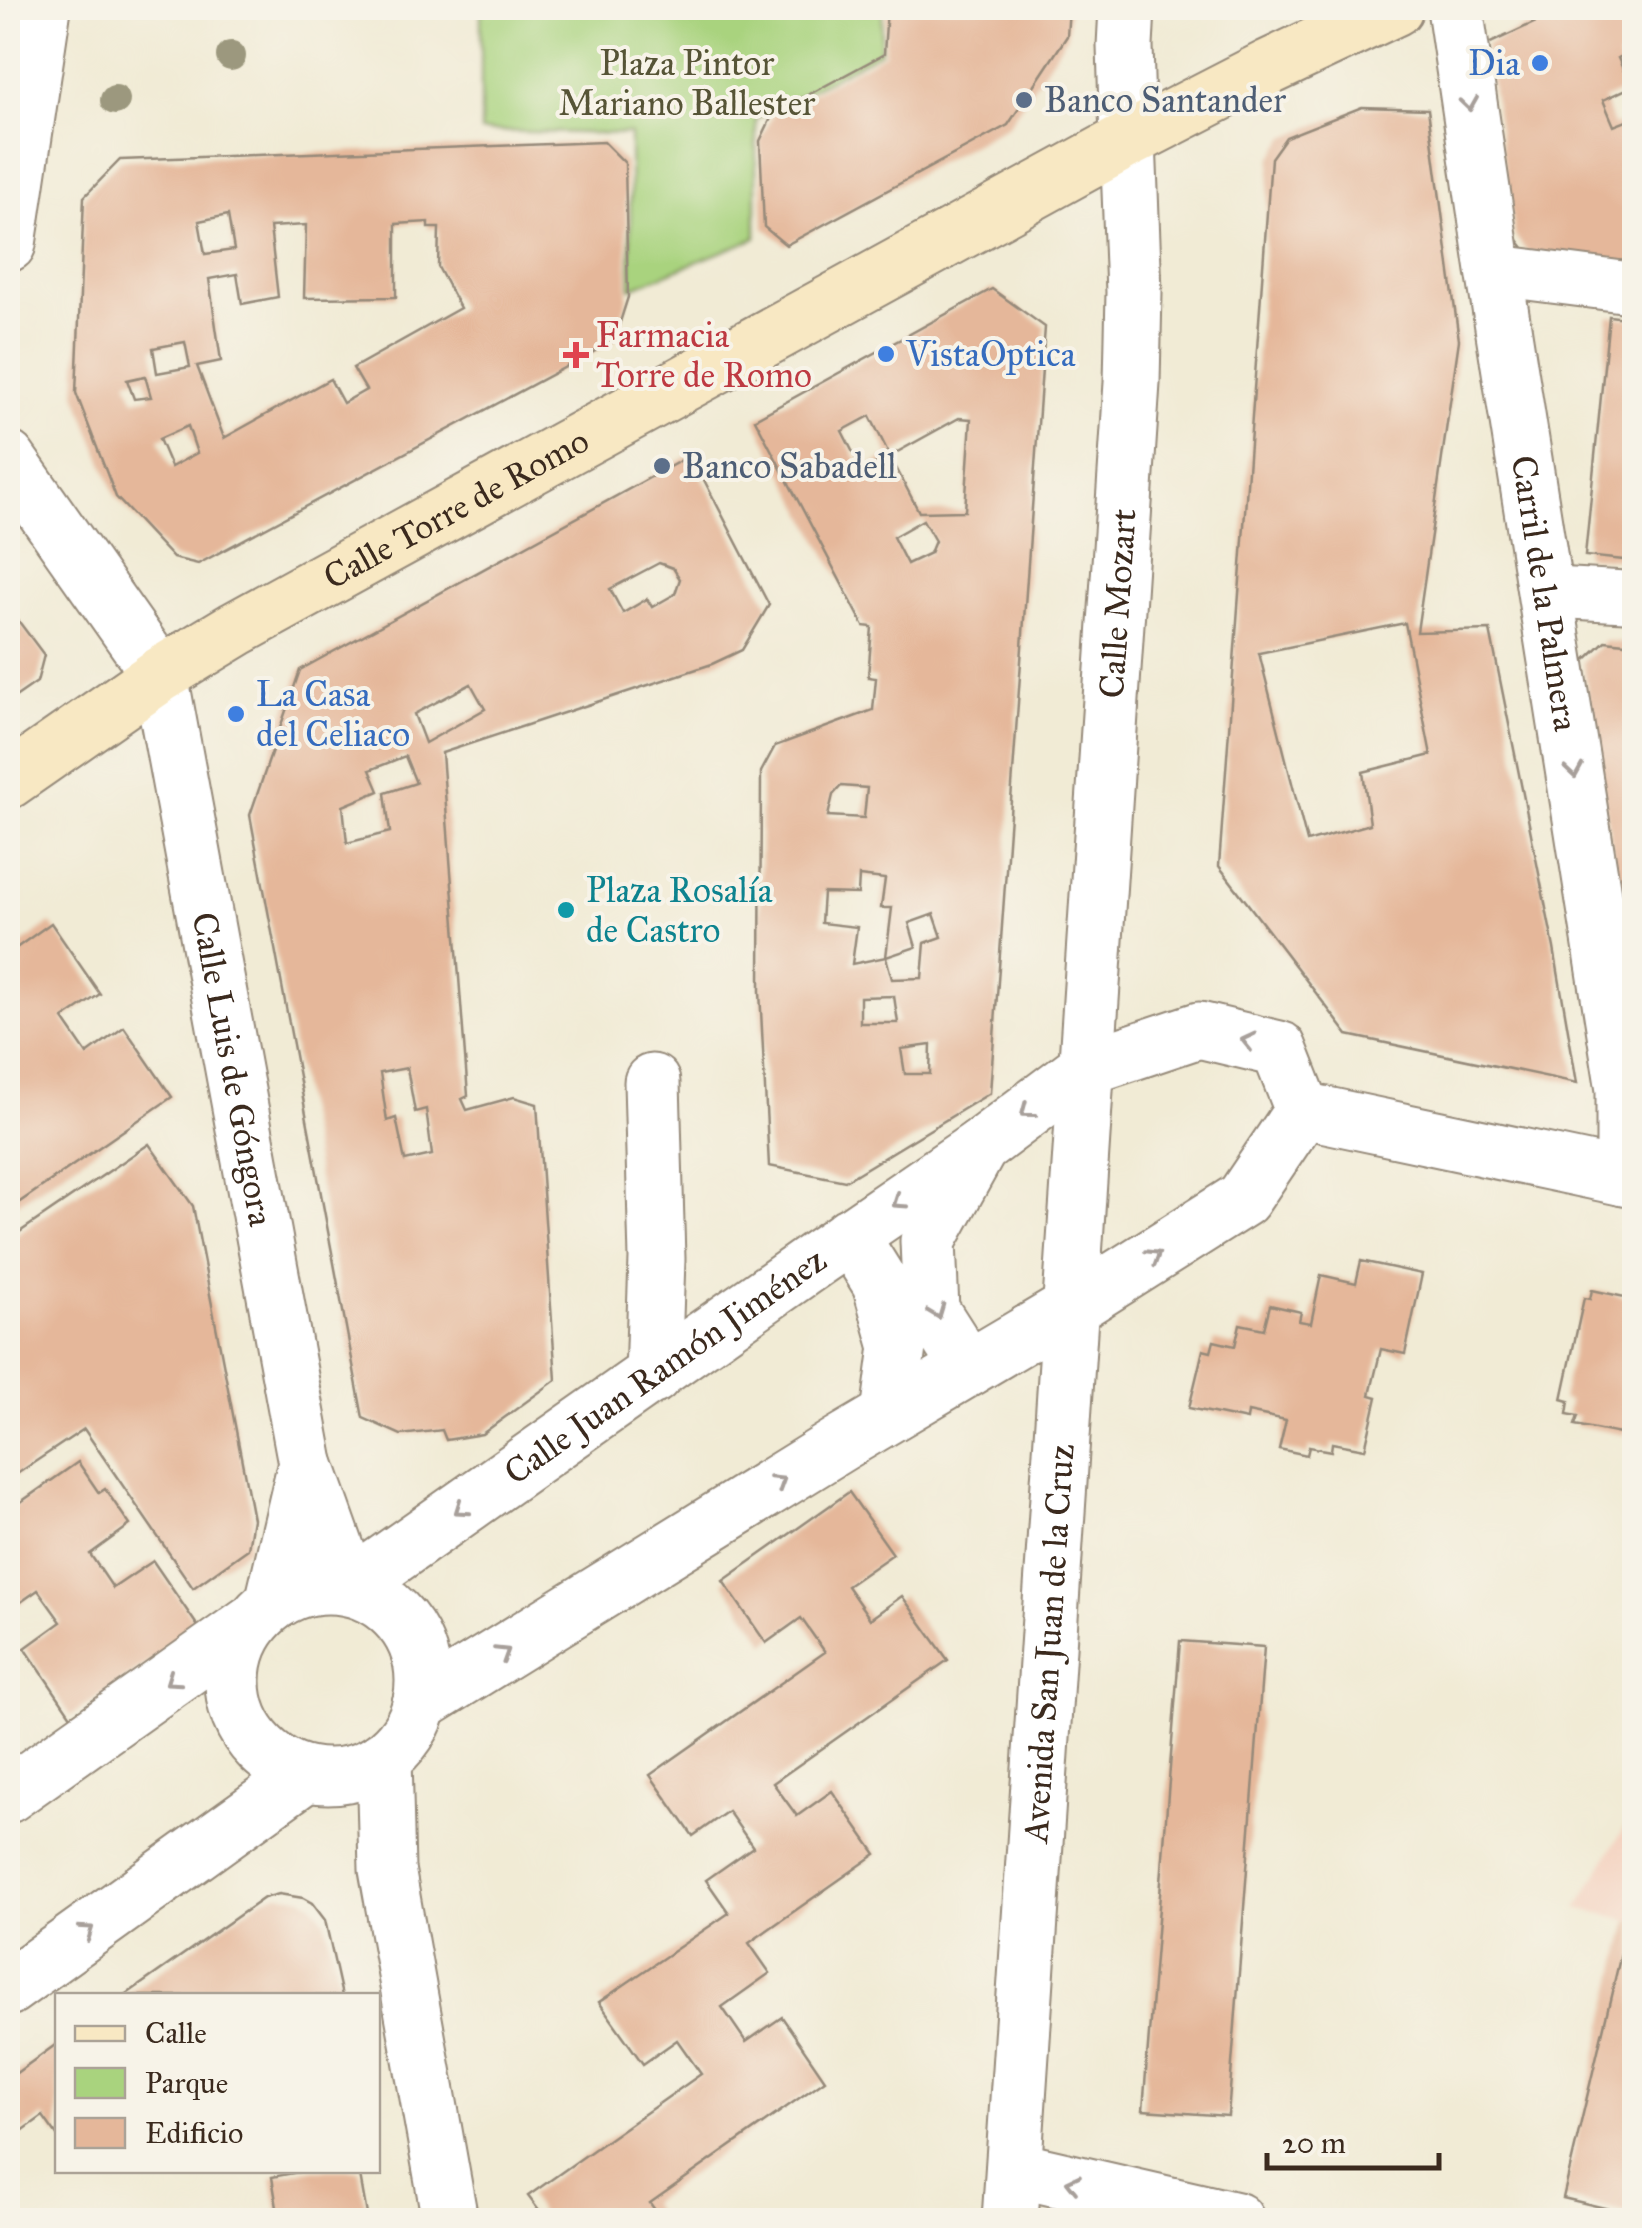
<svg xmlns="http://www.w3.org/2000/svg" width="1642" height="2228" viewBox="0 0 1642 2228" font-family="'IM FELL Great Primer',serif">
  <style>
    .built { fill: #f4d3c1 }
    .green { fill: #a9d37e; stroke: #727e4e; stroke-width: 2.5 }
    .building { fill: #e5b79a; fill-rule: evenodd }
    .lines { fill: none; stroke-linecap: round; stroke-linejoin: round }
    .pedestrian-casing { stroke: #968a7a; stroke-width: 54 }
    .minor-casing { stroke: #968a7a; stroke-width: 59 }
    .tertiary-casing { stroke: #968a7a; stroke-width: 59 }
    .secondary-casing { stroke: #968a7a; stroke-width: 59 }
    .pedestrian { stroke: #fff; stroke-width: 50 }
    .minor { stroke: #fff; stroke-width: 55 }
    .tertiary { stroke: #fff; stroke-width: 55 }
    .secondary { stroke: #f8e8c3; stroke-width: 55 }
    .tree { fill: #9c987e }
    .oneway { stroke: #a79f9a }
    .shop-dot { fill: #3f7fe0; stroke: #f7f3e8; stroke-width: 4 }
    .service-dot { fill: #5c6f8a; stroke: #f7f3e8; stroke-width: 4 }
    .health-dot { fill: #e0444e; stroke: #f7f3e8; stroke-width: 4 }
    .culture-dot { fill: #0f9aa8; stroke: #f7f3e8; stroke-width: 4 }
    .labels { text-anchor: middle; stroke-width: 8; stroke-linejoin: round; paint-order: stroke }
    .park-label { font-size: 35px; fill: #565436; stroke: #f7f3e8 }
    .shop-label { font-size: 35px; fill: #366cbe; stroke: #f7f3e8; text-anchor: start }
    .service-label { font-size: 35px; fill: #4e5e75; stroke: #f7f3e8; text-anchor: start }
    .health-label { font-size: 35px; fill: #be3a42; stroke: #f7f3e8; text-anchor: start }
    .street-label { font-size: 35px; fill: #3b2a1e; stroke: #f7f3e8 }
    .culture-label { font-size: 35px; fill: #0d838f; stroke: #f7f3e8; text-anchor: start }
  </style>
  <rect width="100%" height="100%" fill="#f7f3e8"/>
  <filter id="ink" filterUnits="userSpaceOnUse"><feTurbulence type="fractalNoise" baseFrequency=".01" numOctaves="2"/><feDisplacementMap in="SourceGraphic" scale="20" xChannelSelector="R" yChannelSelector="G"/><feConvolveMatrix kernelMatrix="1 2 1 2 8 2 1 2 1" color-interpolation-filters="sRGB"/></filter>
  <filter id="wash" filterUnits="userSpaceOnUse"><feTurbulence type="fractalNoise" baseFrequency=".0048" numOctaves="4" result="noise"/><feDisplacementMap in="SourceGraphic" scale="40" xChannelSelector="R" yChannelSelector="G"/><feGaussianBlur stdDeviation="2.25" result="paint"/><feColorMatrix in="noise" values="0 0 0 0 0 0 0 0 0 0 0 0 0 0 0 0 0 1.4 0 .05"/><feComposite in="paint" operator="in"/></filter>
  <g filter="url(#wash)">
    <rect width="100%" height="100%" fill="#f1ebd5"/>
    <path class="built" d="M1634,1810v111l-57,-13z"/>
    <path class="green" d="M481,8h402l-3,44 -124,67v119l-125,50 -1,-154 -149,-3z"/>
    <g id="blocks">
      <g class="building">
        <path d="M887,8h182l-2,28 -59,89 -222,120 -22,-18 -4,-86 13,-27 111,-60z"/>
        <path d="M1566,8h68v41l-16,9 13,29 -28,13 11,26 20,-8v147l-106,-12 -13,-17 -29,-191z"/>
        <path d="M1362,107l66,2 31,231 -42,292 73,-2 64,318 23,135 -229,-48 -129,-169 52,-708 15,-21zM1405,623l26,132 -68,17 7,52 -63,18 -48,-189z"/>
        <path d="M604,142l21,21 3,134 -14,44 -416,223 -25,-6 -57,-61 -40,-104 8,-196 36,-37zM228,215l6,35 -29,4 -6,-33zM428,222v6h11l-1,39 22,41 -107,60 13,22 -23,13 -13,-24 -106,59 -27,-72 24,-5 -12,-82 28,-5 5,30 36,-7 -8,-70 36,-2 -2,73 92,-1v-73zM185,342l5,25 -33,6 -4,-25zM145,376l6,21 -17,2 -7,-19zM188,426l9,27 -26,14 -12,-28z"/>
        <path d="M992,289l53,38 -55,766 -145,88 -76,-15 -9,-175 1,-219 14,-26 98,-36 3,-32 -8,-1 4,-50 -8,-1 -109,-207zM870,416l20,40 69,-38 12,1 -6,92 -46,1 -29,-56 -28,14 -20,-39zM923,520l12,21 -5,12 -23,11 -14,-27zM841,786l26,2 -3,30 -36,-2 5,-21zM859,876l26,3 -4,29h11l-6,49 -34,7 5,-37 -36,-4 2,-30 35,1zM934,914l8,23 -17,6 -3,35 -30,1 -6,-22 30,-10 -7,-24zM894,996l4,27h-38v-26zM931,1045l-1,29h-25l-4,-25z"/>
        <path d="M1609,316l25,3v242l-49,-5z"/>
        <path d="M691,455l78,150 -27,45 -30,14 -270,89 26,343 -6,3 5,11 47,-13 23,7 19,276 -74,54 -36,6 -4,-10 -41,5 -38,-17 -113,-603 50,-145zM659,563l14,5 7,11 -5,15 -23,13 -5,-8 -24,14 -13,-24zM471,684l14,25 -60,34 -11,-29zM405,756l11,27 -31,10 5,39 -43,11 -4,-37 36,-15 -9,-21zM407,1068l8,44 11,-3 6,46 -27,6 -9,-43 -9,3 -7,-48z"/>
        <path d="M8,607l36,48 -7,27 -29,20z"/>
        <path d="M1605,641l29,3v346l-51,-328z"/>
        <path d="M51,923l49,71 -37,25 24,35 37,-27 48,70 -164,113v-256z"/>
        <path d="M149,1144l44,62 60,313 -5,30 -55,39 -109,-159 -76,51v-240z"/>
        <path d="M1361,1261l61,13 -17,80 -24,-5 -11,46 7,2 -12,52 -33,-6 -1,8 -22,-4 -2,8 -28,-6 7,-29 -38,-8 -1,8 -58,-12 14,-58 8,2 3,-11 21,5 5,-22 24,5 6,-24 31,7 -2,9 12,2 10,-48 35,8z"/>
        <path d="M1592,1290l42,9v134l-8,-2 -1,4 -50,-10 3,-9 -11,-2 2,-13 -7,-2 22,-101 6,1z"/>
        <path d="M78,1462l21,31 6,-4 25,36 -40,29 23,34 40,-27 46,67 -128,88 -46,-68 36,-26 -23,-32 -30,21v-100z"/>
        <path d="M849,1492l44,62 -46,32 23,33 32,-23 46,64 -175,123 24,33 35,-25 44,63 -127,89 21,30 -48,34 24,35 36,-25 43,63 -175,123 12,17h-116l-18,-24 173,-122 -24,-34 -34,24 -44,-62 130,-89 -23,-33 47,-33 -25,-36 -35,25 -43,-61 175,-123 -24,-34 -35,25 -43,-62z"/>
        <path d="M1180,1641l84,6 -36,469 -85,-6z"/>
        <path d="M279,1894l24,4 9,5 13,17 17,76h-218l140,-98z"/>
        <path d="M1629,1920l5,1v294l-71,-17z"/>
        <path d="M58,2043v94l-15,-21 -35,25v-62z"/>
        <path d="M309,2170h50l9,50h-89l-7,-43z"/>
      </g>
    </g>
  </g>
  <g filter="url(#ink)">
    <use href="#blocks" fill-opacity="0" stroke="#968a7a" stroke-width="2.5"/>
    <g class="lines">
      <defs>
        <g id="pedestrian">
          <path d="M1494,270l140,18"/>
          <path d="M1545,592l89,5"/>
        </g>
        <g id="minor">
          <path d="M1127,8l-2,38 3,94"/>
          <path id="s1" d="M1455,8l39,262 130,820v88"/>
          <path d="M8,244l35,-236"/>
          <path id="s2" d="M8,459l152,216 146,788 44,124"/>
          <path d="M652,1082l5,177 -4,117"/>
          <path d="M1303,1110l331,70"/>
          <path d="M850,1235l30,48 18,64 -9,67"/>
          <path d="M968,1368l-37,-58 -3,-69 52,-94 105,-79 114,-38 80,19 24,61"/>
          <circle cx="328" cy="1681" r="95"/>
          <path id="s3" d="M350,1587l465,-327 165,-113"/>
          <path d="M273,1603l33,-140"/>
          <path d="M420,1704l420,-260 232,-137 171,-108 60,-89"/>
          <path d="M384,1758l3,111 63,351"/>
          <path d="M8,1795l243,-172"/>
          <path d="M8,1988l298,-214"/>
          <path d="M1014,2169l222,51"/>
        </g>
        <g id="tertiary">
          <path id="s4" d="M1010,2220l122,-1837 2,-91 -6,-152"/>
        </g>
        <g id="secondary">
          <path id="s5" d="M8,781l152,-106 76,-46 892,-489 142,-73 125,-59"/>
        </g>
      </defs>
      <use href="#pedestrian" class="pedestrian-casing"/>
      <use href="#minor" class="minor-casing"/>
      <use href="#tertiary" class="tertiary-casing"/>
      <use href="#secondary" class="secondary-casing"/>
      <use href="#pedestrian" class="pedestrian"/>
      <use href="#minor" class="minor"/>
      <use href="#tertiary" class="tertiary"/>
      <use href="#secondary" class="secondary"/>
    </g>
    <g class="tree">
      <circle cx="231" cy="56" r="15"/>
      <circle cx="115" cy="100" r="15"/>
    </g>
    <defs><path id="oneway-chevron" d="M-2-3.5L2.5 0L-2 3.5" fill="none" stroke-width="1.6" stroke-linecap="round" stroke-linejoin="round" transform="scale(2.5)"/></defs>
    <g class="oneway">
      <use href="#oneway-chevron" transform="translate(1469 104) rotate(82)"/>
      <use href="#oneway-chevron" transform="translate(1574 771) rotate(81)"/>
      <use href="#oneway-chevron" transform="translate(1248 1041) rotate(-167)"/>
      <use href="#oneway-chevron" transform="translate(1027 1111) rotate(143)"/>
      <use href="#oneway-chevron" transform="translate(899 1202) rotate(146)"/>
      <use href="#oneway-chevron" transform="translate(1154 1256) rotate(-32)"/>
      <use href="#oneway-chevron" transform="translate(937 1312) rotate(69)"/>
      <use href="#oneway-chevron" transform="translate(779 1482) rotate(-32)"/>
      <use href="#oneway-chevron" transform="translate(461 1509) rotate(145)"/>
      <use href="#oneway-chevron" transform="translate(503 1653) rotate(-32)"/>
      <use href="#oneway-chevron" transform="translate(172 1680) rotate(145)"/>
      <use href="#oneway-chevron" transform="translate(87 1931) rotate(-35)"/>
      <use href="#oneway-chevron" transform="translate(1073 2183) rotate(-167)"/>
    </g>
  </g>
  <g class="shop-dot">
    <circle cx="1540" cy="63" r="10"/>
    <circle cx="886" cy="354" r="10"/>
    <circle cx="236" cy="714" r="10"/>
  </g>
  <g class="service-dot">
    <circle cx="1024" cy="100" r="10"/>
    <circle cx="662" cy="466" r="10"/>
  </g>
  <path class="health-dot" d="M571 340h10v10h10v10h-10v10h-10v-10h-10v-10h10z"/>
  <circle class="culture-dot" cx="566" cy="910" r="10"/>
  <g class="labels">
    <g class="park-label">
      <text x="687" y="75">Plaza Pintor<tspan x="687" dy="40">Mariano Ballester</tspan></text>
    </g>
    <g class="shop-label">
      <text x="1520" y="75" text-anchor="end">Dia</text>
      <text x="906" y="366">VistaOptica</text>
      <text x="256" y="706">La Casa<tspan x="256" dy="40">del Celiaco</tspan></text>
    </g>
    <g class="service-label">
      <text x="1044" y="112">Banco Santander</text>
      <text x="682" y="478">Banco Sabadell</text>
    </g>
    <g class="health-label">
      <text x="596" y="347">Farmacia<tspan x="596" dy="40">Torre de Romo</tspan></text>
    </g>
    <g class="street-label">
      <text dy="12" stroke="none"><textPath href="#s5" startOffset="525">Calle Torre de Romo</textPath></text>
      <text dy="12" stroke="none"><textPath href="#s1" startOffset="592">Carril de la Palmera</textPath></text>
      <text dy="12" stroke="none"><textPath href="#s4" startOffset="1620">Calle Mozart</textPath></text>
      <text dy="12" stroke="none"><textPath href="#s2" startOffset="665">Calle Luis de Góngora</textPath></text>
      <text dy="12" stroke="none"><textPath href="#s3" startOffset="385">Calle Juan Ramón Jiménez</textPath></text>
      <text dy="12" stroke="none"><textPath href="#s4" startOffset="578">Avenida San Juan de la Cruz</textPath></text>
    </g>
    <g class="culture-label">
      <text x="586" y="902">Plaza Rosalía<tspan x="586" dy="40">de Castro</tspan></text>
    </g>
  </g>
  <rect width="1642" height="2228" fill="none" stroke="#f7f3e8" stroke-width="40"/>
  <rect x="55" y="1993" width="325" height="180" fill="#f7f3e8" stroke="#aca397" stroke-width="2.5"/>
  <rect x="75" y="2026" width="50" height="15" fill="#f8e8c3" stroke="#aca397" stroke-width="2.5"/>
  <text x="145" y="2043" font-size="30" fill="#3b2a1e">Calle</text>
  <rect x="75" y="2068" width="50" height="30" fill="#a9d37e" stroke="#aca397" stroke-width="2.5"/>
  <text x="145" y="2093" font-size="30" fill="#3b2a1e">Parque</text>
  <rect x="75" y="2118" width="50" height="30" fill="#e5b79a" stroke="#aca397" stroke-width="2.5"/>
  <text x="145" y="2143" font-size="30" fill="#3b2a1e">Edificio</text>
  <path d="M1267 2153v15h172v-15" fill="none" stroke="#3b2a1e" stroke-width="5"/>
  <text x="1282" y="2153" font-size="30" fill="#3b2a1e" stroke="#f7f3e8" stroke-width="8" paint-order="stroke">20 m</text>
</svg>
